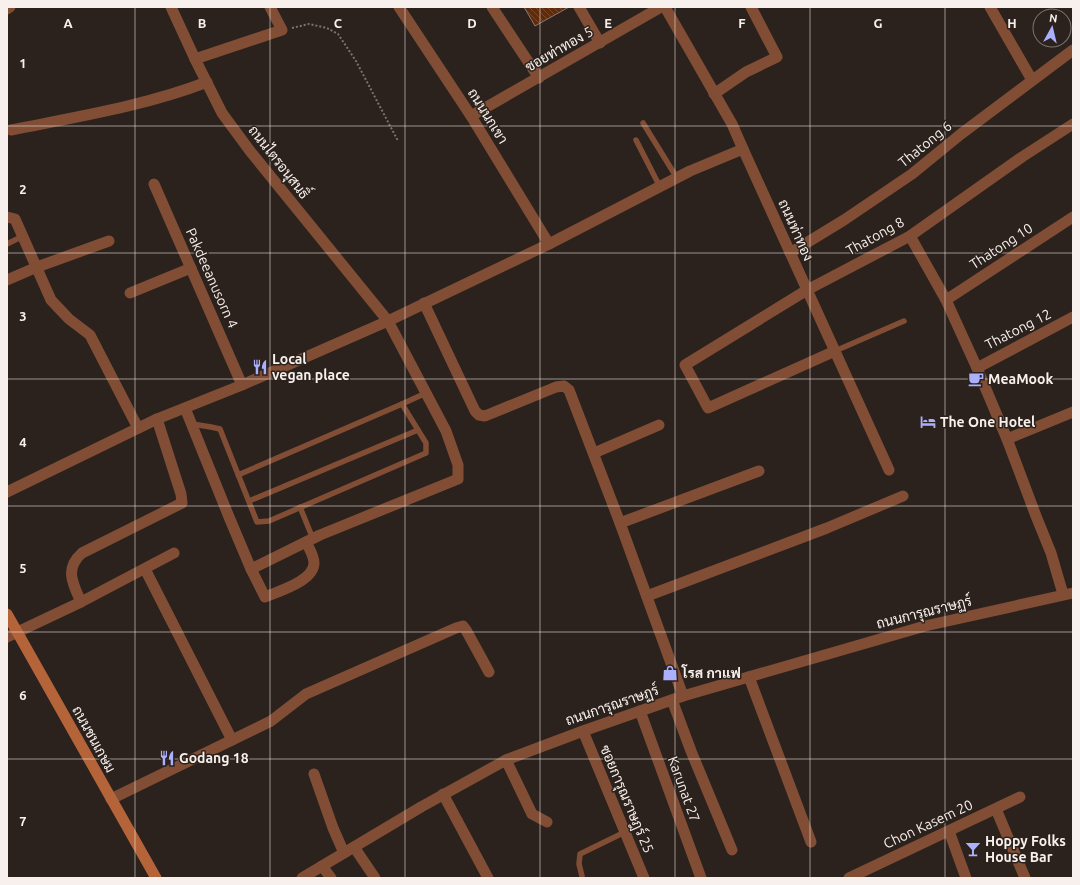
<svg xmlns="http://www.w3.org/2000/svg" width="1080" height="885" viewBox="0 0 1080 885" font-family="Ubuntu,Sarabun,sans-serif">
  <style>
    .building { fill: url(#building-back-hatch); stroke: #867974; filter: url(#shadow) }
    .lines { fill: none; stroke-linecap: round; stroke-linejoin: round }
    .path { stroke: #7c736e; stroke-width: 2; stroke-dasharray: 2 2; stroke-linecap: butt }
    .service { stroke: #814e35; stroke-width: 5.5 }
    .minor { stroke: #814e35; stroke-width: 11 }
    .tertiary { stroke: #814e35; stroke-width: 11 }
    .secondary { stroke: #b5643a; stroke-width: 11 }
    .grid { fill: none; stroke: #f7f0ec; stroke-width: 1; stroke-opacity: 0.55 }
    .labels { text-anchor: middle; stroke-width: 3; stroke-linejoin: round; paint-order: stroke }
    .street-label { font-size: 14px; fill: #f7f0ec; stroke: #2c221d }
    .poi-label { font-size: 14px; font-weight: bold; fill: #f7f0ec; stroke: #2c221d; text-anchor: start }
    .grid-label { font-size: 13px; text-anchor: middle; font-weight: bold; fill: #f7f0ec; stroke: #2c221d; stroke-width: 3; stroke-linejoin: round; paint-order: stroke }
  </style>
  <defs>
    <pattern id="building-back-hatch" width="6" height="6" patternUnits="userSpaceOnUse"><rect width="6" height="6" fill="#612907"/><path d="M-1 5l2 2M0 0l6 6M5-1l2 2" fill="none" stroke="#78482b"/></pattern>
    <filter id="shadow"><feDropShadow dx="3.5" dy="-3.5" stdDeviation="1" flood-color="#0009"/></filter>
  </defs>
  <rect width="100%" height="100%" fill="#2c221d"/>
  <path class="building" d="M524,7h45l-34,19z"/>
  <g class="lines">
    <path class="path" d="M292,28l17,-4 18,4 11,6 18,27 42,80"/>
    <g class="service">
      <path d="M643,123l34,55"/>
      <path d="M636,140l24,47"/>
      <path d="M7,244l16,-8"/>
      <path d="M835,351l69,-30"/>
      <path d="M402,404l24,-11"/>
      <path d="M192,424l19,3 9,2 37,93 12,-1 157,-68v-10l-24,-39 -164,71"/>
      <path d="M249,501l169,-71"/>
      <path d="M300,507l13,32"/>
      <path d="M582,876l-3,-12 1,-10 45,-22"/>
    </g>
    <g class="minor">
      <path d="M171,7l24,52 27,54 28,38 138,170 58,110 12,34v14l-138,56 -69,34 -22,-52 -44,-109"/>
      <path d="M399,7l72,109 78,128"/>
      <path d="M492,7l47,71"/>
      <path d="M579,7l21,36"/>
      <path d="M990,7l42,73"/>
      <path d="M7,9l3,-2"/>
      <path d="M195,59l87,-29 -12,-23"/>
      <path d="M714,94l32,-22 31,-15 -26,-50"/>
      <path d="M471,116l190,-109"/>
      <path d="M11,130c65,-13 134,-24 196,-48"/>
      <path d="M743,149l146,321"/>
      <path d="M154,184l88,201"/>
      <path d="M7,217l8,2 36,81 18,19 21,16 48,93"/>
      <path d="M910,236l36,64 31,68 30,71 29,77 15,37 12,41"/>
      <path d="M790,253l54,-33 68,-46 49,-40 112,-84"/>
      <path d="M7,280l30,-13 72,-26"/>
      <path d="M130,293l61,-25"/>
      <path d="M946,300l127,-83"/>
      <path d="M424,303l51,108 4,4 6,1 71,-29 8,-1 5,4 51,133 63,173"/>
      <path d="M835,351l-127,57 -23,-43 122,-75 103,-54 112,-79 51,-33"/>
      <path d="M977,368l96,-51"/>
      <path d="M1007,439l66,-27"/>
      <path d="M594,453l65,-28"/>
      <path d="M620,523l139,-52"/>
      <path d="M145,569l87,171"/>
      <path d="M251,569l14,28c14,-6 49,-16 49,-34 0,-7 -5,-15 -8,-21"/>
      <path d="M647,596l180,-68 76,-32"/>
      <path d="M81,602c-8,-18 -17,-33 1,-49l100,-50 -1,-9 -24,-75"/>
      <path d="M7,637l74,-35 93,-49"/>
      <path d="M749,677l62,165"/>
      <path d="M672,700l19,51 41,99"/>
      <path d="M640,711l61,167"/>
      <path d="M583,731l61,147"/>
      <path d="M506,760l26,54 15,8"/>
      <path d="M314,774l19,54 11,25"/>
      <path d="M443,794l45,84"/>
      <path d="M111,799l160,-78 35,-27 150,-66 7,-2 3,4 23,42"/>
      <path d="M996,809l29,69"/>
      <path d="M949,831l17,47"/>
      <path d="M354,847l21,31"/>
      <path d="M322,866l9,12"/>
      <path d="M849,878l171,-81"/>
    </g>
    <g class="tertiary">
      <path d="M7,492l150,-73 85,-34 146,-64 161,-77 141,-73 53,-22 -11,-25 -67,-117"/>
      <path d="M302,878l119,-71 85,-47 77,-29 100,-35 242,-70 148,-33"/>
    </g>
    <path class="secondary" d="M7,614l149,264"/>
  </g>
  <path class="grid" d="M135,7v871M270,7v871M405,7v871M540,7v871M675,7v871M810,7v871M945,7v871M7,126h1066M7,253h1066M7,379h1066M7,506h1066M7,632h1066M7,759h1066"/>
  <defs>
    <symbol id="restaurant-bare" viewBox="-9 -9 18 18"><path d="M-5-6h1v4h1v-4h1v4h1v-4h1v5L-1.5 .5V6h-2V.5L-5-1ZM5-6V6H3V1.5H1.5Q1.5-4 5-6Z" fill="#aab0fc" stroke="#2c221d" stroke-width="2.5" paint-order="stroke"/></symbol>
    <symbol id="cafe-bare" viewBox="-9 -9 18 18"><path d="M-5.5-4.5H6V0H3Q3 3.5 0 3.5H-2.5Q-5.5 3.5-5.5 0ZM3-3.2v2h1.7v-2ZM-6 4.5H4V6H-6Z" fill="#aab0fc" stroke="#2c221d" stroke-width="2.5" paint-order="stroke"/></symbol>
    <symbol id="hotel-bare" viewBox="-9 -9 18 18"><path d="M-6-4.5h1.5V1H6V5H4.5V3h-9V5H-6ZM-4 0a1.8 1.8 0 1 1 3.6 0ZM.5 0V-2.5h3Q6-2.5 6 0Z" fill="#aab0fc" stroke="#2c221d" stroke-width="2.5" paint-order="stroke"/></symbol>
    <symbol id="shop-bare" viewBox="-9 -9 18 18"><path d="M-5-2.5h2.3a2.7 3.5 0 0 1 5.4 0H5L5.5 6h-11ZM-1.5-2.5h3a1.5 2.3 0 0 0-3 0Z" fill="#aab0fc" stroke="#2c221d" stroke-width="2.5" paint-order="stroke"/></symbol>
    <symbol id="bar-bare" viewBox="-9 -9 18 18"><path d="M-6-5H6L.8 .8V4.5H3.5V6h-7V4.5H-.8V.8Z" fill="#aab0fc" stroke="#2c221d" stroke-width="2.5" paint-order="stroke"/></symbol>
  </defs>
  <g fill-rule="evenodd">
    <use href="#restaurant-bare" x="249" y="356" width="22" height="22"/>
    <use href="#cafe-bare" x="965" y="368" width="22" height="22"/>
    <use href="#hotel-bare" x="917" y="411" width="22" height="22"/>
    <use href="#shop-bare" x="659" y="662" width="22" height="22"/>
    <use href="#restaurant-bare" x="156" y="747" width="22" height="22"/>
    <use href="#bar-bare" x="962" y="838" width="22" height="22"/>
  </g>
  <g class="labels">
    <g class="street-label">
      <text transform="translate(559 49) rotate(-30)" y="5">ซอยท่าทอง 5</text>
      <text transform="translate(488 116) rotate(58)" y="5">ถนนนกเขา</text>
      <text transform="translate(925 144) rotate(-39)" y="5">Thatong 6</text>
      <text transform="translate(279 162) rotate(52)" y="5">ถนนไตรอนุสนธิ์</text>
      <text transform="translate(796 230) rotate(66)" y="5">ถนนท่าทอง</text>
      <text transform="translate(875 236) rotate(-29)" y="5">Thatong 8</text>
      <text transform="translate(1001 246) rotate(-33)" y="5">Thatong 10</text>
      <text transform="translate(212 278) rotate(66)" y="5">Pakdeeanusorn 4</text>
      <text transform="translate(1018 329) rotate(-27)" y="5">Thatong 12</text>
      <text transform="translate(924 612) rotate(-14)" y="5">ถนนการุณราษฏร์</text>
      <text transform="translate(612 705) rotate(-19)" y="5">ถนนการุณราษฏร์</text>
      <text transform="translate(94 739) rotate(61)" y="5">ถนนชนเกษม</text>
      <text transform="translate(684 789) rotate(70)" y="5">Karunat 27</text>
      <text transform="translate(627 799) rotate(67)" y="5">ซอยการุณราษฎร์ 25</text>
      <text transform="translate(928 824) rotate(-25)" y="5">Chon Kasem 20</text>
    </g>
    <g class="poi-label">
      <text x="272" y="364">Local<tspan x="272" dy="16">vegan place</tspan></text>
      <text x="988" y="384">MeaMook</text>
      <text x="940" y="427">The One Hotel</text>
      <text x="682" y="678">โรส กาแฟ</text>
      <text x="179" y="763">Godang 18</text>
      <text x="985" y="846">Hoppy Folks<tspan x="985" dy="16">House Bar</tspan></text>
    </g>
  </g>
  <g class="grid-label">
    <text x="68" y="28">A</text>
    <text x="202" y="28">B</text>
    <text x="338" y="28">C</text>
    <text x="472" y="28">D</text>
    <text x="608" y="28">E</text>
    <text x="742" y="28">F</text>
    <text x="878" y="28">G</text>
    <text x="1012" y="28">H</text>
    <text x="23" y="68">1</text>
    <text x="23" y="194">2</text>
    <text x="23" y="321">3</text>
    <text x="23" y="447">4</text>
    <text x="23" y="573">5</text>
    <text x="23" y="700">6</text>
    <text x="23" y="826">7</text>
  </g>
  <rect width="1080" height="885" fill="none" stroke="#f7f0ec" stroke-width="16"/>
  <g transform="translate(1052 28) rotate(8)"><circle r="19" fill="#2c221d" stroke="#7d7470"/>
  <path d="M0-3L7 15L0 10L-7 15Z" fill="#aab0fc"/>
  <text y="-6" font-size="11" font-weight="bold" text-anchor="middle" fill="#f7f0ec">N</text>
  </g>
</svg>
